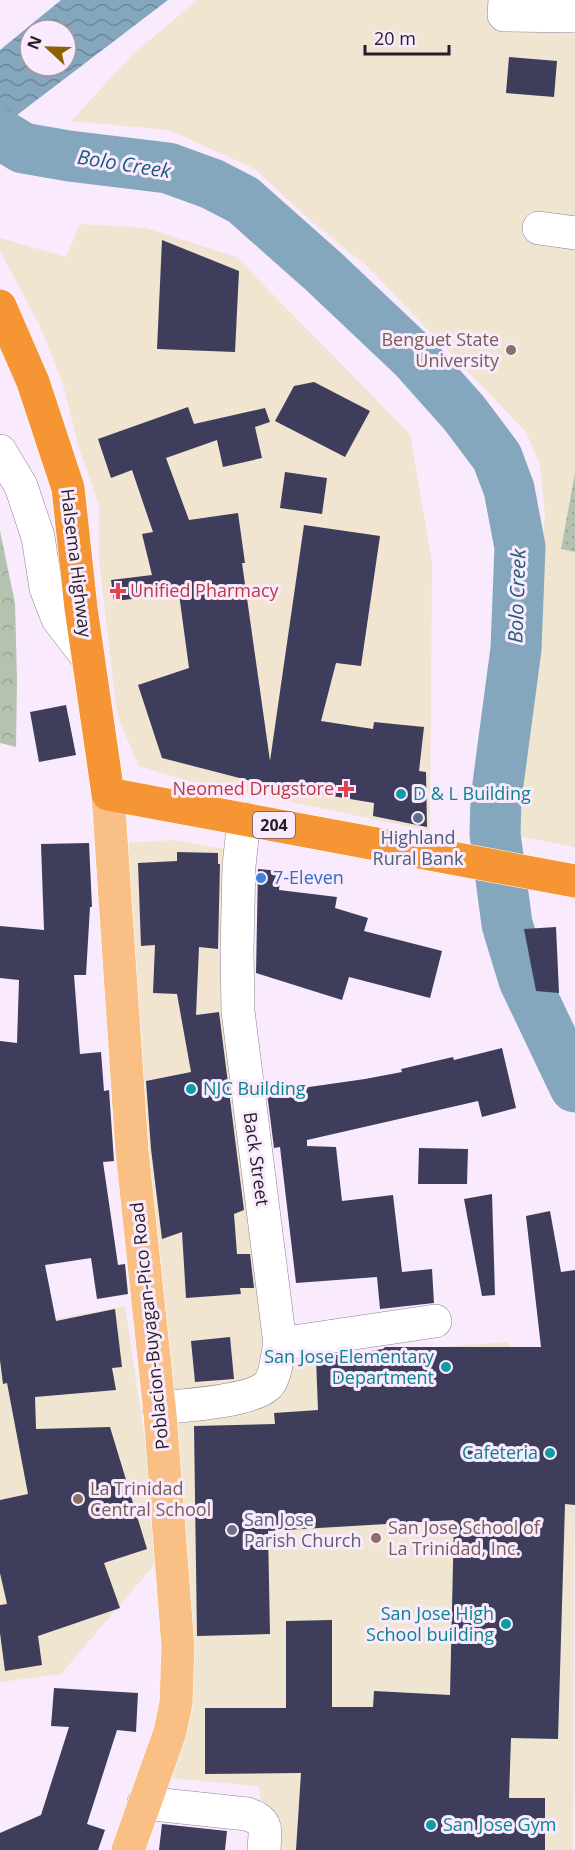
<svg xmlns="http://www.w3.org/2000/svg" width="575" height="1850" viewBox="0 0 575 1850" font-family="'Open Sans',sans-serif">
  <style>
    .commercial { fill: #f1e4d0 }
    .education { fill: #efe5d0 }
    .forest { fill: url(#forest-crowns) }
    .garden { fill: url(#garden-dots) }
    .water { fill: url(#water-waves); fill-rule: evenodd }
    .lines { fill: none; stroke-linecap: round; stroke-linejoin: round }
    .river { stroke: #84a7bd; stroke-width: 51 }
    .building { fill: #3e3e5c }
    .minor-casing { stroke: #918096; stroke-width: 34 }
    .major-casing { stroke: #fff; stroke-width: 34 }
    .highway-casing { stroke: #fff; stroke-width: 34 }
    .minor { stroke: #fff; stroke-width: 33 }
    .major { stroke: #f9bf85; stroke-width: 33 }
    .highway { stroke: #f59533; stroke-width: 33 }
    .education-dot { fill: #8d6e63; stroke: #f9eafd; stroke-width: 2 }
    .health-dot { fill: #e0444e; stroke: #f9eafd; stroke-width: 2 }
    .culture-dot { fill: #0f9aa8; stroke: #f9eafd; stroke-width: 2 }
    .service-dot { fill: #5c6f8a; stroke: #f9eafd; stroke-width: 2 }
    .shop-dot { fill: #3f7fe0; stroke: #f9eafd; stroke-width: 2 }
    .worship-dot { fill: #6b7280; stroke: #f9eafd; stroke-width: 2 }
    .labels { text-anchor: middle; stroke-width: 6; stroke-linejoin: round; paint-order: stroke }
    .shield { fill: #f9eafd; stroke: #655b66; stroke-width: 1.5 }
    .shield-label { font-size: 16px; font-weight: bold; fill: #251e26 }
    .education-label { font-size: 18px; fill: #785e54; stroke: #f9eafd; text-anchor: start }
    .street-label { font-size: 18px; fill: #251e26; stroke: #f9eafd }
    .health-label { font-size: 18px; fill: #be3a42; stroke: #f9eafd; text-anchor: start }
    .culture-label { font-size: 18px; fill: #0d838f; stroke: #f9eafd; text-anchor: start }
    .service-label { font-size: 18px; fill: #4e5e75; stroke: #f9eafd }
    .shop-label { font-size: 18px; fill: #366cbe; stroke: #f9eafd; text-anchor: start }
    .worship-label { font-size: 18px; fill: #5b616d; stroke: #f9eafd; text-anchor: start }
    .water-label { font-size: 20px; font-style: italic; fill: #1f5b7a; stroke: #f9eafd }
  </style>
  <defs>
    <pattern id="forest-crowns" width="20" height="18" patternUnits="userSpaceOnUse" patternTransform="scale(1.5)"><rect width="20" height="18" fill="#b5c2af"/><path d="M2 6a3 3 0 1 1 6 0M12 15a3 3 0 1 1 6 0" fill="none" stroke="#9ca696"/></pattern>
    <pattern id="garden-dots" width="8" height="8" patternUnits="userSpaceOnUse" patternTransform="scale(1.5)"><rect width="8" height="8" fill="#b5c2af"/><path d="M2 2h.1M6 6h.1" fill="none" stroke="#9ca696" stroke-width="1.8" stroke-linecap="round"/></pattern>
    <pattern id="water-waves" width="16" height="10" patternUnits="userSpaceOnUse" patternTransform="scale(1.5)"><rect width="16" height="10" fill="#84a7bd"/><path d="M0 5q4-4 8 0t8 0" fill="none" stroke="#6c8799"/></pattern>
  </defs>
  <rect width="100%" height="100%" fill="#f9eafd"/>
  <g class="commercial">
    <path d="M80,224l66,4 90,29 174,177 22,128 -2,269 -245,-51 -46,-14 -22,-50 -18,-157v-54l-21,-60 -16,-64 -22,-55 -40,-75v-13l66,19z"/>
    <path d="M174,840l68,12 24,485 -11,49 -80,13 -19,-154 -33,-402z"/>
  </g>
  <g class="education">
    <path d="M197,0h378v847l-62,-12 32,-320 -5,-51 -14,-32 -157,-164 -57,-46 -57,-53 -86,-39 -98,-9 60,-65z"/>
    <path d="M125,1306l23,155 12,97 -99,116 -61,8v-353z"/>
    <path d="M509,1342l2,58 64,-1 -2,451h-305l-9,-64 -91,-8 7,-357 108,-63z"/>
  </g>
  <path class="forest" d="M0,531l15,72 2,77 -1,67 -16,-4z"/>
  <path class="garden" d="M575,473v79l-14,-3z"/>
  <path class="water" d="M61,0h107l-168,128v-78zM30,30h36v36h-36z"/>
  <g class="lines">
    <path class="river" d="M0,134l23,14 46,8 99,12 44,16 31,16 80,71 91,86 50,56 33,44 12,32 11,58 -4,102 -20,150 -1,35 12,90 17,56 51,107"/>
  </g>
  <g class="building">
    <path d="M509,57l48,4 -3,36 -48,-4z"/>
    <path d="M162,240l77,31 -4,81 -78,-3z"/>
    <path d="M314,382l56,29 -25,46 -70,-36 19,-35z"/>
    <path d="M188,407l6,17 71,-16 5,14 -15,5 7,31 -39,9 -6,-27 -51,18 23,62 49,-7 7,50h-3l28,198 34,-236 76,11 -19,130 -25,-3 -15,58 52,8 1,-7 50,5 -5,44 7,1 1,55 -54,-11 1,-13 -72,-12v3l-140,-36 -24,-73 51,-17 -10,-74 -65,7 -3,-21 41,-5 -10,-41 11,-2 -21,-62 -21,8 -13,-39z"/>
    <path d="M285,472l42,6 -5,36 -42,-6z"/>
    <path d="M66,705l10,50 -37,7 -9,-50z"/>
    <path d="M89,843l3,64h-2l-4,68h-12l6,79 21,-2 3,39 5,-1 5,71 -11,1 15,103 7,-1 3,30 -31,5 -6,-41 -46,7 11,56 59,-12 7,58 -10,1 4,22 -81,7 1,32 74,-2 37,122 -43,14 16,45 -82,28 4,29 -37,6 -5,-38v-28l7,-1 -7,-31v-73l28,-6 -21,-111 -4,1 -3,-24v-319l17,2 2,-63 -19,-2v-52l44,4 -3,-86z"/>
    <path d="M177,852l41,1v11h2l-2,85 -19,-2 -3,68 23,-3 25,198 -10,4 3,40h13l4,34h-14l1,6 -55,4 -4,-66 -20,7 -11,-90 -5,-68 45,-9 -14,-78 -24,-1 2,-48 -14,1 -3,-83 39,-2z"/>
    <path d="M258,869l23,2 -2,19 58,7 -2,11 33,10 -4,13 78,20 -12,47 -81,-21 -7,23 -86,-27z"/>
    <path d="M556,927l3,66 -23,-2 -12,-62z"/>
    <path d="M502,1048l14,60 -34,9 -4,-16 -171,39v6l29,1 6,54 51,-6 9,77 30,-3 2,34 -54,6 -3,-32 -81,6 -16,-136 -6,1 -7,-55 98,-14 37,-7 -1,-3 52,-12 1,3z"/>
    <path d="M419,1148l49,1 -1,35h-49z"/>
    <path d="M492,1194l3,101 -13,1 -18,-97z"/>
    <path d="M550,1211l11,61 14,-2v235l-10,-1 -7,235 -47,-1 -2,60h36v52h-249l5,-77 -96,1v-66h81v-87l46,-1v87h41l1,-16 76,4 4,-175 -186,11 2,103 -73,2 -3,-210 81,-2 -1,-11 44,-3 -2,-52 67,-9 2,-2h156l-15,-131z"/>
    <path d="M230,1337l4,42 -39,3 -4,-41z"/>
    <path d="M54,1688l84,5 -2,39 -19,-2 -30,94 18,6 -7,20h-98v-17l41,-18 28,-88 -18,-1z"/>
    <path d="M162,1824l65,7 -2,19h-66z"/>
  </g>
  <g class="lines">
    <defs>
      <g id="minor">
        <path d="M505,0l-1,15 71,1"/>
        <path d="M539,228l36,5"/>
        <path d="M0,451l21,35 17,51 8,51 12,31 30,39"/>
        <path d="M280,1344l155,-23"/>
        <path d="M159,1408c23,-2 94,-7 109,-23 8,-9 9,-29 12,-41l-42,-333 -1,-63 2,-82 5,-47"/>
        <path d="M144,1803l103,11c22,7 18,16 17,36"/>
      </g>
      <path id="major" d="M108,794l24,357 28,263 18,233 -2,56 -6,29 -42,118"/>
      <path id="highway" d="M0,306l33,76 35,106 13,120 27,186 467,87"/>
    </defs>
    <use href="#minor" class="minor-casing"/>
    <use href="#major" class="major-casing"/>
    <use href="#highway" class="highway-casing"/>
    <use href="#minor" class="minor"/>
    <use href="#major" class="major"/>
    <use href="#highway" class="highway"/>
  </g>
  <g class="education-dot">
    <circle cx="511" cy="350" r="6"/>
    <circle cx="78" cy="1499" r="6"/>
    <circle cx="376" cy="1538" r="6"/>
  </g>
  <g class="health-dot">
    <path d="M115 582h6v6h6v6h-6v6h-6v-6h-6v-6h6z"/>
    <path d="M343 780h6v6h6v6h-6v6h-6v-6h-6v-6h6z"/>
  </g>
  <g class="culture-dot">
    <circle cx="401" cy="794" r="6"/>
    <circle cx="191" cy="1089" r="6"/>
    <circle cx="446" cy="1367" r="6"/>
    <circle cx="550" cy="1453" r="6"/>
    <circle cx="506" cy="1624" r="6"/>
    <circle cx="431" cy="1825" r="6"/>
  </g>
  <circle class="service-dot" cx="418" cy="818" r="6"/>
  <circle class="shop-dot" cx="261" cy="878" r="6"/>
  <circle class="worship-dot" cx="232" cy="1530" r="6"/>
  <g class="labels">
    <rect class="shield" x="253" y="812" width="42" height="26" rx="4.5"/>
    <g class="shield-label">
      <text x="274" y="831">204</text>
    </g>
    <g class="education-label">
      <text x="499" y="346" text-anchor="end">Benguet State<tspan x="499" dy="21">University</tspan></text>
      <text x="90" y="1495">La Trinidad<tspan x="90" dy="21">Central School</tspan></text>
      <text x="388" y="1534">San Jose School of<tspan x="388" dy="21">La Trinidad, Inc.</tspan></text>
    </g>
    <g class="street-label">
      <text transform="translate(76 563) rotate(83)" y="6">Halsema Highway</text>
      <text transform="translate(256 1159) rotate(82)" y="6">Back Street</text>
      <text transform="translate(150 1326) rotate(-96)" y="6">Poblacion-Buyagan-Pico Road</text>
    </g>
    <g class="health-label">
      <text x="130" y="597">Unified Pharmacy</text>
      <text x="334" y="795" text-anchor="end">Neomed Drugstore</text>
    </g>
    <g class="culture-label">
      <text x="413" y="800">D &amp; L Building</text>
      <text x="203" y="1095">NJC Building</text>
      <text x="434" y="1363" text-anchor="end">San Jose Elementary<tspan x="434" dy="21">Department</tspan></text>
      <text x="538" y="1459" text-anchor="end">Cafeteria</text>
      <text x="494" y="1620" text-anchor="end">San Jose High<tspan x="494" dy="21">School building</tspan></text>
      <text x="443" y="1831">San Jose Gym</text>
    </g>
    <g class="service-label">
      <text x="418" y="844">Highland<tspan x="418" dy="21">Rural Bank</tspan></text>
    </g>
    <g class="shop-label">
      <text x="273" y="884">7-Eleven</text>
    </g>
    <g class="worship-label">
      <text x="244" y="1526">San Jose<tspan x="244" dy="21">Parish Church</tspan></text>
    </g>
    <g class="water-label">
      <text transform="translate(124 164) rotate(9)" y="7">Bolo Creek</text>
      <text transform="translate(517 596) rotate(-88)" y="7">Bolo Creek</text>
    </g>
  </g>
  <g transform="translate(48 48) rotate(292)"><circle r="28" fill="#f9eafd" stroke="#a498a7" stroke-width="1.5"/>
  <path d="M0-4.5L10 22L0 15L-10 22Z" fill="#8c6204"/>
  <text y="-9" font-size="16" font-weight="bold" text-anchor="middle" fill="#251e26">N</text>
  </g>
  <path d="M365 45v9h84v-9" fill="none" stroke="#251e26" stroke-width="3"/>
  <text x="374" y="45" font-size="18" fill="#251e26" stroke="#f9eafd" stroke-width="4.5" paint-order="stroke">20 m</text>
</svg>
